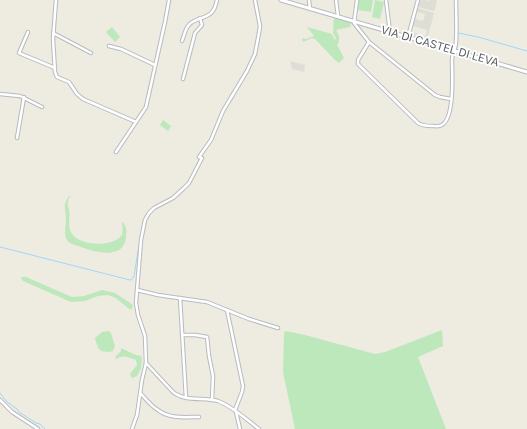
<svg xmlns="http://www.w3.org/2000/svg" width="527" height="429" viewBox="0 0 527 429" font-family="Inter,sans-serif">
  <style>
    .industrial { fill: #deddd6; fill-rule: evenodd }
    .green { fill: #bce8bc }
    .lines { fill: none; stroke-linecap: round; stroke-linejoin: round }
    .stream { stroke: #a0d6ff; stroke-width: 1 }
    .street-casing { stroke: #b7babf; stroke-width: 4.5 }
    .secondary-casing { stroke: #b7bbc1; stroke-width: 5 }
    .street { stroke: #fff; stroke-width: 2.5 }
    .secondary { stroke: #fff; stroke-width: 3 }
    .labels { text-anchor: middle; stroke-width: 3.5; stroke-linejoin: round; paint-order: stroke }
    .street-label { font-size: 11px; fill: #5a5e63; stroke: #fff }
  </style>
  <rect width="100%" height="100%" fill="#eeebe1"/>
  <g class="industrial">
    <path d="M419,0h7l3,1 1,-1h7l-2,10 -2,1 -14,-4 -2,-2z"/>
    <path d="M417,8l17,5 -7,27 -18,-5zM417,12l8,2 -2,7 -8,-2zM413,26l14,4 -1,6 -15,-4z"/>
    <path d="M290,61l15,4 -1,7 -12,-3z"/>
  </g>
  <g class="green">
    <path d="M359,0h14l-2,12 -14,-2z"/>
    <path d="M375,0l9,2 -4,17 -8,-2z"/>
    <path d="M335,17l16,5 -1,5 -14,3c3,5 5,10 1,15l7,13 -5,5 -4,-3 -20,-21 -3,-1 -9,4 -1,-4 4,1 8,-3 -7,-9 25,7 3,6 1,-2 -3,-5c1,-6 -1,-10 2,-16z"/>
    <path d="M112,27l8,10 -5,5 -9,-10z"/>
    <path d="M163,120l8,6 -3,5 -8,-6z"/>
    <path d="M69,196l1,1c-1,1 -2,3 -2,5 -1,4 1,6 1,9 2,9 -3,16 4,24 8,11 40,12 48,1 3,-4 1,-10 1,-15 4,4 5,9 4,14 0,25 -29,18 -45,12 -5,-2 -13,-3 -15,-9 -2,-5 0,-13 0,-19 0,-11 -4,-12 3,-23z"/>
    <path d="M22,277h4l46,20 12,-1 18,-6 13,3 18,12 -2,5 -3,-2 -12,-10 -8,-3 -10,1 -13,5 -14,1 -48,-21 -2,-3z"/>
    <path d="M442,330l1,16 -25,11 28,72h-151l-12,-57 1,-39 2,-2 19,4 70,19 10,-2z"/>
    <path d="M109,331l2,2 4,13 -2,5c-14,3 -15,-2 -18,-13l7,-6z"/>
    <path d="M121,348l15,7 5,1 1,3 -1,9 -4,8 -5,2 -2,-4 7,-9 -1,-5c-7,-2 -14,-6 -19,-1l-2,-2 6,-6z"/>
  </g>
  <g class="lines">
    <g class="stream">
      <path d="M458,33l20,4 49,14"/>
      <path d="M0,247l130,33h1l3,-4 4,-25"/>
      <path d="M0,393l6,8 11,8 2,3 17,11 4,1 5,5"/>
    </g>
    <defs>
      <g id="street">
        <path d="M56,0l-3,39 2,33 2,5 12,5 8,12 6,5 53,23"/>
        <path d="M309,0l1,9"/>
        <path d="M336,0l2,16"/>
        <path d="M357,0l-3,23 15,19 -11,18v4l60,59c4,3 9,3 15,3 3,0 6,1 9,-1 13,-8 10,-51 10,-65 0,-6 4,-12 4,-18 1,-14 0,-28 0,-42"/>
        <path d="M386,0l4,32"/>
        <path d="M28,32l-9,21 36,15"/>
        <path d="M53,33l38,20"/>
        <path d="M408,37l10,-37"/>
        <path d="M182,41c2,-5 3,-11 6,-15 5,-8 19,-7 24,-14 3,-3 4,-8 5,-12"/>
        <path d="M369,42l66,53 5,2 11,2"/>
        <path d="M109,46l12,3 34,16"/>
        <path d="M183,79l12,-46 7,-8 -2,-7"/>
        <path d="M0,94l20,2 22,11"/>
        <path d="M17,138l7,-41"/>
        <path d="M116,152l30,-45 19,-85 4,-22"/>
        <path d="M137,290l21,5 49,7 42,17 29,9"/>
        <path d="M180,298l6,100"/>
        <path d="M227,310l16,76 -1,6 -7,18"/>
        <path d="M182,335h13l12,2 2,19 4,20 -1,24"/>
        <path d="M146,363l27,29c12,10 31,5 45,9 14,5 29,19 41,28"/>
        <path d="M141,394c5,5 10,12 17,16 11,9 27,7 41,7"/>
        <path d="M0,400l12,12 26,17"/>
        <path d="M236,412l4,17"/>
        <path d="M132,429l5,-14 5,-35 4,-17 -1,-27 -7,-21 -2,-12 5,-63 4,-20 4,-7 5,-5 19,-10 11,-10 5,-5 13,-25 -3,-1 12,-17 12,-29 24,-40 8,-17 4,-21 1,-7 -5,-26"/>
      </g>
      <path id="secondary" d="M281,0l246,72"/>
    </defs>
    <use href="#street" class="street-casing"/>
    <use href="#secondary" class="secondary-casing"/>
    <use href="#street" class="street"/>
    <use href="#secondary" class="secondary"/>
  </g>
  <g class="labels">
    <g class="street-label">
      <text transform="translate(440 46) rotate(16)" y="4">VIA DI CASTEL DI LEVA</text>
    </g>
  </g>
</svg>
